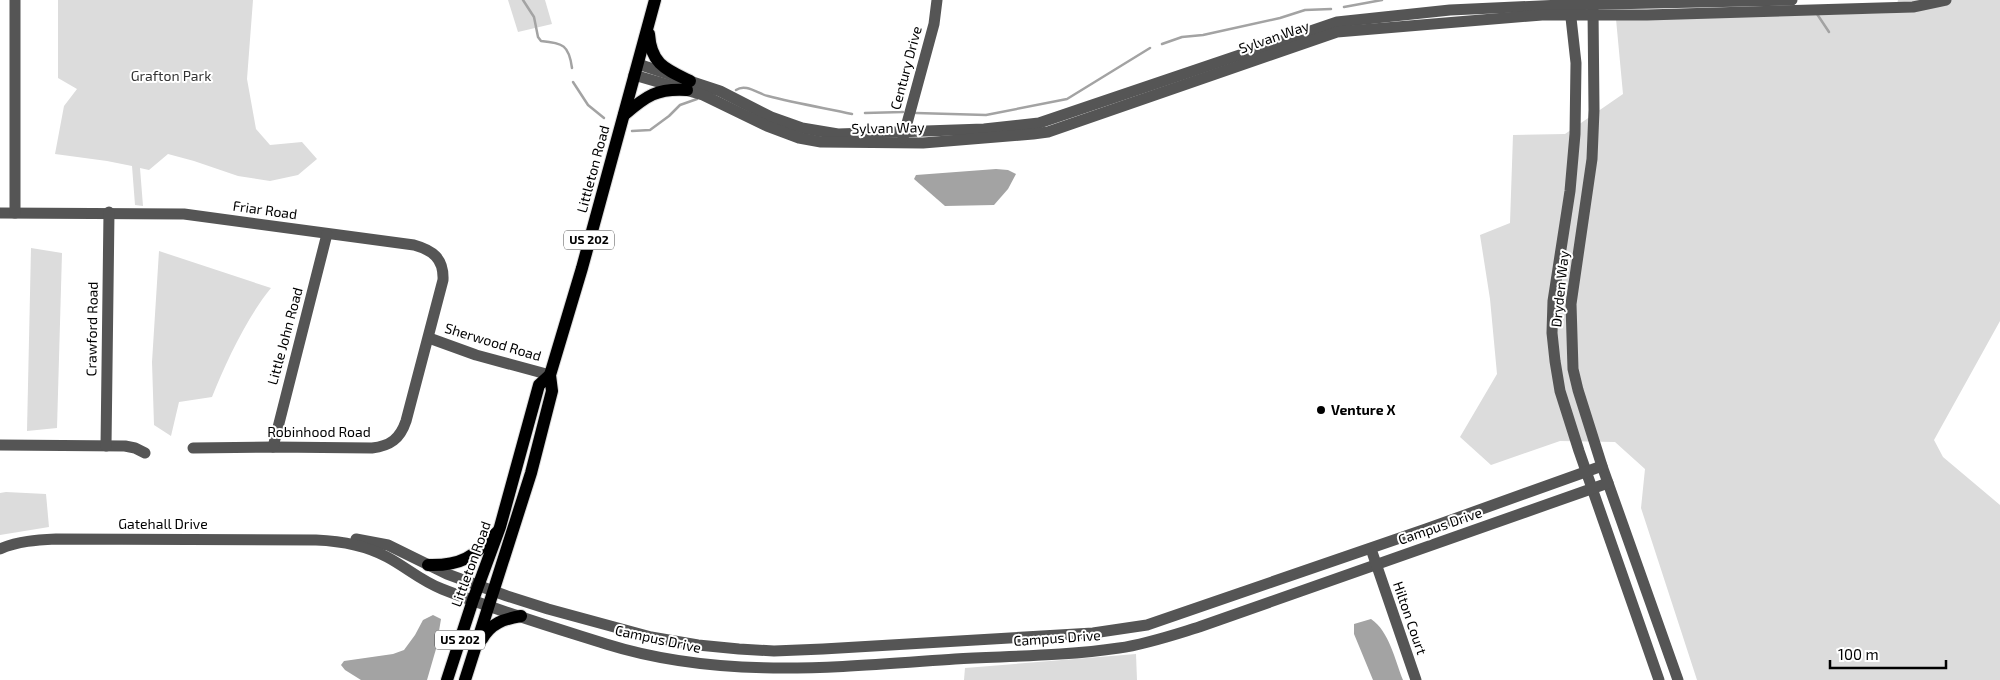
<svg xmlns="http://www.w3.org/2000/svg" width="2000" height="680" viewBox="0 0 2000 680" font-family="'Exo 2',sans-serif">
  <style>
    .green { fill: #dcdcdc }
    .water { fill: #a3a3a3 }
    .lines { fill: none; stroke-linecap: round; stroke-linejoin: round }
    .stream { stroke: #a3a3a3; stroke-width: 2.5 }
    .major-casing { stroke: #dbdbdb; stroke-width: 14 }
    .minor { stroke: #555; stroke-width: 11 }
    .major { stroke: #000; stroke-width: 12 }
    .poi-dot { fill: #000; stroke: #fff; stroke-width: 2 }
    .labels { text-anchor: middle; stroke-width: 4; stroke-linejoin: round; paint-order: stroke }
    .shield { fill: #fff; stroke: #4c4c4c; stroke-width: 1 }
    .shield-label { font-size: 12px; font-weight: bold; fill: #000 }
    .street-label { font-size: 14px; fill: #000; stroke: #fff }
    .park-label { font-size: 14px; fill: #333; stroke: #fff }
    .poi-label { font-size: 14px; font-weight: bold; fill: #000; stroke: #fff; text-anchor: start }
  </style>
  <rect width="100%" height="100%" fill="#fff"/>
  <g class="green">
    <path d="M58,0h195l-6,79 9,50 14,16 32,-3 15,17 -19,16 -28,6 -32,-5 -44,-15 -26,-7 -19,16 -9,-2 3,38 -8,-1 -3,-39 -25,-5 -52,-7 9,-48 13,-17 -19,-11z"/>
    <path d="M508,0h37l7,24 -34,8z"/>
    <path d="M1898,0h102v321l-66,119 9,17 57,48v175h-303l-56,-172 4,-39 -30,-27 -55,-1 -69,24 -31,-28 37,-63 -7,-75 -10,-64 30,-12 3,-88 52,-1 58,-40 -7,-75 279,-6z"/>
    <path d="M31,248l31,5 -5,175 -30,3z"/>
    <path d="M159,251l112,37c-24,29 -45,74 -59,109l-33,5 -8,34 -17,-11 -2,-63z"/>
    <path d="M6,492l40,2 3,33 -49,8v-42z"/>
    <path d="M1136,654l1,26h-173l1,-12z"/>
  </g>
  <g class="water">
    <path d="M996,169l12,1 8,4 -8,15 -14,16 -49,1 -31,-27 2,-4z"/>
    <path d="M433,615l8,4 -5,30 -9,31h-66l-16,-10 -4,-5 3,-4 49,-7 11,-4 11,-15 8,-15z"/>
    <path d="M1371,619c18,12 24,41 32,61h-30l-19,-46v-10z"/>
  </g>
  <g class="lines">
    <g class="stream">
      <path d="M523,0l11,17 4,20 3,4c22,2 28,4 31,27"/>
      <path d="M1344,7l38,-7"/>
      <path d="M1817,14l12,18"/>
      <path d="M1162,44l20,-7 21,-2 77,-17 25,-8 26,-1"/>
      <path d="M573,82l15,23 16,13"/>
      <path d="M736,90c10,-7 22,4 32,6 27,7 56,12 84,18"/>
      <path d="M865,113l38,-1"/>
      <path d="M916,113l70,2 81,-16 83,-51"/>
      <path d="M632,131l18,-1 19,-14 11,-11 17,-6"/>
    </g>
    <defs>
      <g id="major">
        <path d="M649,34c2,30 16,35 41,47"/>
        <path d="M624,115c22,-19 33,-27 63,-25"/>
        <path d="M428,565c33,1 46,-8 68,-32"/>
        <path d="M482,639c9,-16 22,-20 39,-23"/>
        <path d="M447,680l26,-80 27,-73 39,-142 11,-10"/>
        <path d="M465,680l66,-207 21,-82 -2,-16 32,-107 73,-268"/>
      </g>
    </defs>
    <use href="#major" class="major-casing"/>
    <g class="minor">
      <path d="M1570,9l6,54 -1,71 -5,57 -17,110 -1,32 3,28 5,30 19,60 80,229"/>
      <path d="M1593,9l1,101 -2,49 -21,145 2,65 5,21 24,76 76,214"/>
      <path d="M638,64l82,27 51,26 31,11 36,6 146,-5 55,-6 298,-101 113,-12 112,-5 230,-5"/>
      <path d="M634,75l69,20 64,31 32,12 22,4 102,1 110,-9 15,-2 289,-100 205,-17h105l266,-8 33,-7"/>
      <path d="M903,138l31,-114 3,-24"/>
      <path d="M0,213l184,1 230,31c18,5 30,13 29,35l-37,141c-6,18 -16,25 -34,27l-99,-1 -80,1"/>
      <path d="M15,213v-213"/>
      <path d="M429,338l47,17 74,20"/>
      <path d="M0,445l125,1 10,2 10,5"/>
      <path d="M106,446l3,-234"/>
      <path d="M273,447l54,-213"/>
      <path d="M356,539l32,6 59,29 60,22 41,13 103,28 47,8 41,4 35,2 49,-2 270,-16 54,-8 279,-96 176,-63"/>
      <path d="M0,549c18,-8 37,-9 56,-10l260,1c25,1 49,5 71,17 19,10 34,24 55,32 53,21 110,38 164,55 115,36 232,23 349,15 54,-3 111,-3 164,-11 28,-4 54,-13 80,-21l409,-144"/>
      <path d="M1371,549l45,131"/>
    </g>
    <use href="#major" class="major"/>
  </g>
  <circle class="poi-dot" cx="1321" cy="410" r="5"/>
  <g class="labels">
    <g class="shield">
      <rect x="564" y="230.5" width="50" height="19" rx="4"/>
      <rect x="435" y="630.5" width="50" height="19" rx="4"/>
    </g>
    <g class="shield-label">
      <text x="589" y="244">US 202</text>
      <text x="460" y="644">US 202</text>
    </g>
    <g class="street-label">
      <text transform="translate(1274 37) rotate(-19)" y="5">Sylvan Way</text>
      <text transform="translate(906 68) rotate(-75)" y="5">Century Drive</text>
      <text transform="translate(888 128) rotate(-1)" y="5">Sylvan Way</text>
      <text transform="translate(593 169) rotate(-75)" y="5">Littleton Road</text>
      <text transform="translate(265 210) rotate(8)" y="5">Friar Road</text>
      <text transform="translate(1560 289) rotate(-84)" y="5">Dryden Way</text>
      <text transform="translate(92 329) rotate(-89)" y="5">Crawford Road</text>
      <text transform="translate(285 336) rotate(-75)" y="5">Little John Road</text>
      <text transform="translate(493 342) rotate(17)" y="5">Sherwood Road</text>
      <text x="319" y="437">Robinhood Road</text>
      <text x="163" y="529">Gatehall Drive</text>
      <text transform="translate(1440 526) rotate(-19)" y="5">Campus Drive</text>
      <text transform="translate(471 564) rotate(-70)" y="5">Littleton Road</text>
      <text transform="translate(1410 618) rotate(71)" y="5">Hilton Court</text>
      <text transform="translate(1057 638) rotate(-4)" y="5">Campus Drive</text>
      <text transform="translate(658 639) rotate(12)" y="5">Campus Drive</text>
    </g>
    <g class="park-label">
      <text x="171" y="81">Grafton Park</text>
    </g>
    <g class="poi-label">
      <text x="1331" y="415">Venture X</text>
    </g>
  </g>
  <path d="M1830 660v8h116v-8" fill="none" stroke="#000000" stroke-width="2.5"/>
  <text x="1838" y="660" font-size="15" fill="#000000" stroke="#ffffff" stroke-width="4" paint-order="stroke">100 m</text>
</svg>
